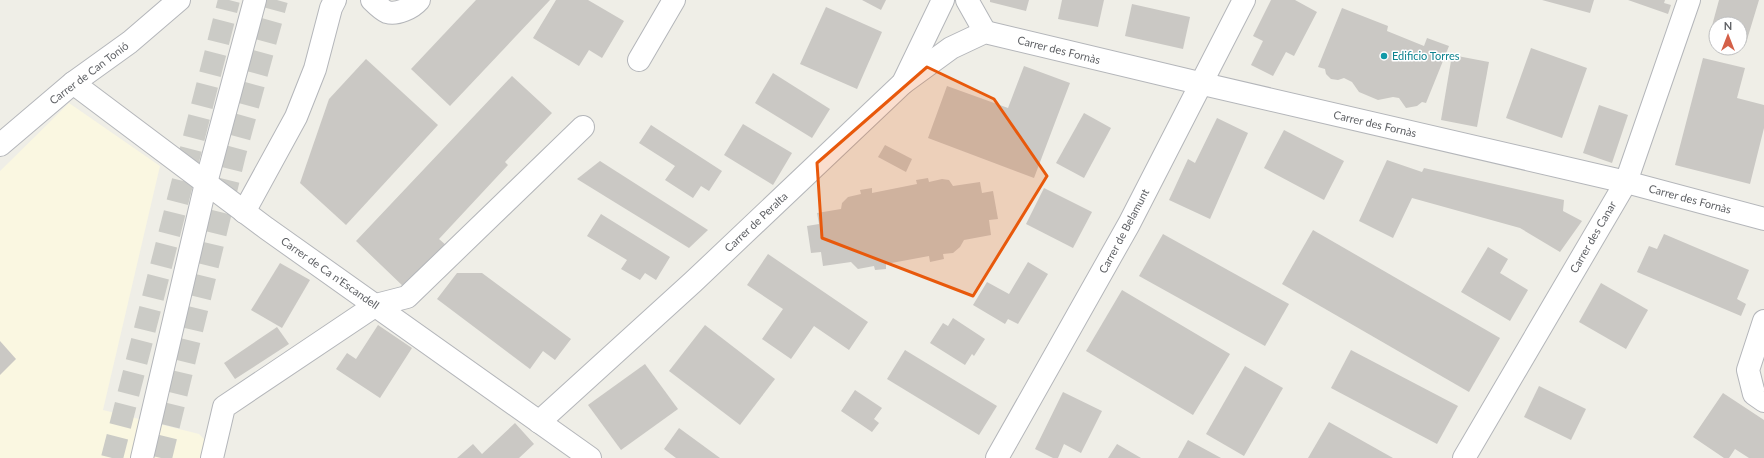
<svg xmlns="http://www.w3.org/2000/svg" width="1764" height="458" viewBox="0 0 1764 458" font-family="Lato,sans-serif">
  <style>
    .commercial { fill: #faf7e1 }
    .building { fill: #cac8c4 }
    .lines { fill: none; stroke-linecap: round; stroke-linejoin: round }
    .highway-tunnel { stroke: #cbcbc6; stroke-width: 22; stroke-dasharray: 22 11; stroke-linecap: butt }
    .minor-casing { stroke: #b4b6ba; stroke-width: 24 }
    .minor { stroke: #fff; stroke-width: 22 }
    .marked { fill: #e8590c; fill-opacity: 0.2; stroke: #e8590c; stroke-width: 3; stroke-linejoin: round }
    .culture-dot { fill: #0f9aa8; stroke: #fff; stroke-width: 1.5 }
    .labels { text-anchor: middle; stroke-width: 3; stroke-linejoin: round; paint-order: stroke }
    .street-label { font-size: 11px; fill: #5f6165; stroke: #fff }
    .culture-label { font-size: 11px; fill: #0d838f; stroke: #fff; text-anchor: start }
  </style>
  <rect width="100%" height="100%" fill="#efeee7"/>
  <path class="commercial" d="M69,103l91,63 -57,244 96,24 24,24h-223v-287z"/>
  <g class="building">
    <path d="M476,0h74l-100,106 -39,-37z"/>
    <path d="M556,0h32l36,21 -22,37 -13,-8 -10,16 -46,-28z"/>
    <path d="M862,0h24l-5,10z"/>
    <path d="M990,0h39l-3,11 -36,-9z"/>
    <path d="M1062,0h42l-6,27 -40,-8z"/>
    <path d="M1271,0h24l22,12 -23,44 -8,-4 -13,24 -22,-11 12,-24 -10,-5z"/>
    <path d="M1542,0h52l-4,13z"/>
    <path d="M1628,0h37l-1,3 7,2 -3,9z"/>
    <path d="M1719,0h40l-13,43 -6,-1v-18h-24v11l-6,-2z"/>
    <path d="M1132,4l58,13 -7,32 -58,-13z"/>
    <path d="M826,7l56,25 -25,57 -57,-25z"/>
    <path d="M1342,8l46,18 -1,5 37,15 3,-8 22,8 -23,57 -4,-1 -5,4 -11,2 -7,-10 -6,-1 -15,3 -19,-8 -7,-10 -8,-4 -6,2 -7,-1 -5,-5 -1,-5 -7,-2z"/>
    <path d="M1531,48l56,20 -25,70 -56,-20z"/>
    <path d="M1452,55l37,7 -12,65 -36,-7z"/>
    <path d="M1703,58l42,10 -8,30 27,7v23l-14,56 -75,-19z"/>
    <path d="M366,59l72,66 -92,100 -46,-42 29,-84z"/>
    <path d="M1024,66l46,17 -36,95 -106,-40 19,-52 61,22z"/>
    <path d="M773,73l57,36 -18,29 -57,-35z"/>
    <path d="M512,76l40,37 -47,49 3,3 -69,74 8,7 -41,43 -50,-48z"/>
    <path d="M1599,105l29,10 -16,48 -29,-10z"/>
    <path d="M1084,113l27,15 -27,50 -28,-15z"/>
    <path d="M1217,118l31,15 -38,86 -41,-19 19,-41 7,4z"/>
    <path d="M743,124l49,29 -19,32 -49,-30z"/>
    <path d="M651,125l71,46 -13,20 -8,-5 -8,12 -28,-18 10,-14 -36,-23z"/>
    <path d="M1284,130l60,31 -20,39 -60,-32z"/>
    <path d="M885,145l27,14 -6,13 -28,-15z"/>
    <path d="M1387,160l35,12 2,-4 140,32 -1,11 19,10 -22,31 -40,-24 -108,-30 -19,40 -34,-17z"/>
    <path d="M600,161l108,69 -19,18 -112,-69z"/>
    <path d="M928,178l1,4 13,-3 7,1 4,6 27,-4 2,11 11,-2 5,28 -9,1 2,15 -27,5 -4,7 -7,6 -10,1 1,5 -14,3 -1,-6 -43,8v5l-11,1 -1,-4 -16,3 -7,-7 -28,4 -2,-14 -10,1 -4,-27 12,-2 -2,-11 24,-4 1,-6 6,-6 13,-3 -1,-4 12,-2v5l45,-9 -1,-4z"/>
    <path d="M1044,188l48,24 -19,36 -47,-24z"/>
    <path d="M601,214l69,43 -14,23 -11,-7 -5,7 -19,-11 6,-9 -40,-24z"/>
    <path d="M1313,230l187,108 -31,54 -187,-108z"/>
    <path d="M1163,234l126,70 -24,42 -126,-70z"/>
    <path d="M1664,234l85,36 -12,29 9,5 -5,12 -104,-44 12,-26 8,3z"/>
    <path d="M1488,247l20,12 -8,14 28,17 -18,31 -49,-29z"/>
    <path d="M768,254l100,68 -19,28 -35,-24 -23,33 -29,-20 21,-30 -36,-24z"/>
    <path d="M1028,262l20,12 -30,50 -10,-5 -3,5 -32,-19 14,-23 22,12z"/>
    <path d="M280,263l30,17 -28,48 -31,-18z"/>
    <path d="M457,273h25l89,66 -16,21 -12,-9 -13,18 -93,-70z"/>
    <path d="M1601,283l47,27 -22,39 -47,-27z"/>
    <path d="M1122,290l108,64 -37,61 -107,-64z"/>
    <path d="M953,318l32,21 -11,17 -2,-2 -7,11 -35,-22 13,-20 5,3z"/>
    <path d="M378,325l34,23 -32,50 -44,-29 11,-16 9,6z"/>
    <path d="M705,325l70,54 -35,46 -71,-54z"/>
    <path d="M277,327l12,17 -54,35 -11,-16z"/>
    <path d="M0,341l16,18 -16,16z"/>
    <path d="M905,350l92,56 -18,29 -92,-56z"/>
    <path d="M1351,350l107,56 -21,38 -106,-56z"/>
    <path d="M645,364l33,45 -57,41 -33,-45z"/>
    <path d="M1245,366l38,22 -39,68 -38,-22z"/>
    <path d="M1539,386l47,23 -15,31 -47,-23z"/>
    <path d="M855,390l27,18 -8,11 5,4 -7,9 -31,-21z"/>
    <path d="M1063,392l39,19 -21,42 -17,-9 -6,14h-5l-18,-9z"/>
    <path d="M1723,393l41,27v38h-15l-14,-9 -6,9h-5l-31,-21z"/>
    <path d="M1329,422l64,36h-85z"/>
    <path d="M515,423l19,21 -15,14h-62l16,-14 9,10z"/>
    <path d="M679,428l41,30h-44l-12,-9z"/>
    <path d="M1188,440l33,18h-43z"/>
    <path d="M1117,444l24,14h-33z"/>
  </g>
  <g class="lines">
    <g class="highway-tunnel">
      <path d="M112,458l117,-458"/>
      <path d="M161,458l74,-304 42,-154"/>
    </g>
    <defs>
      <g id="minor">
        <path d="M372,0c4,4 10,10 15,12 10,3 25,-4 32,-12"/>
        <path d="M967,0l18,32"/>
        <path d="M639,60l35,-60"/>
        <path d="M73,83l193,145 324,230"/>
        <path d="M903,83l48,-35 34,-16 214,51 427,99 138,37"/>
        <path d="M0,145l73,-62 57,-41 49,-42"/>
        <path d="M244,212l52,-95 19,-48 16,-61 4,-8"/>
        <path d="M1764,321l-16,49 6,24 10,7"/>
        <path d="M539,422l154,-140 210,-199 40,-83"/>
        <path d="M142,458l64,-275 49,-183"/>
        <path d="M212,458l12,-51 152,-102 31,-8 176,-170"/>
        <path d="M997,458l132,-234 115,-224"/>
        <path d="M1464,458l162,-276 63,-182"/>
      </g>
    </defs>
    <use href="#minor" class="minor-casing"/>
    <use href="#minor" class="minor"/>
  </g>
  <path class="marked" d="M927,67l67,32 53,77 -74,120 -151,-58 -5,-75z"/>
  <circle class="culture-dot" cx="1384" cy="56" r="4"/>
  <g class="labels">
    <g class="street-label">
      <text transform="translate(1059 50) rotate(14)" y="4">Carrer des Fornàs</text>
      <text transform="translate(89 73) rotate(-37)" y="4">Carrer de Can Tonió</text>
      <text transform="translate(1375 124) rotate(13)" y="4">Carrer des Fornàs</text>
      <text transform="translate(1690 199) rotate(15)" y="4">Carrer des Fornàs</text>
      <text transform="translate(756 222) rotate(-43)" y="4">Carrer de Peralta</text>
      <text transform="translate(1124 231) rotate(-62)" y="4">Carrer de Belamunt</text>
      <text transform="translate(1593 237) rotate(-60)" y="4">Carrer des Canar</text>
      <text transform="translate(330 273) rotate(35)" y="4">Carrer de Ca n'Escandell</text>
    </g>
    <g class="culture-label">
      <text x="1392" y="60">Edificio Torres</text>
    </g>
  </g>
  <g transform="translate(1728 36)"><circle r="19" fill="#ffffff" stroke="#bfc0c1"/>
  <path d="M0-3L7 15L0 10L-7 15Z" fill="#d46048"/>
  <text y="-6" font-size="11" font-weight="bold" text-anchor="middle" fill="#5f6165">N</text>
  </g>
</svg>
